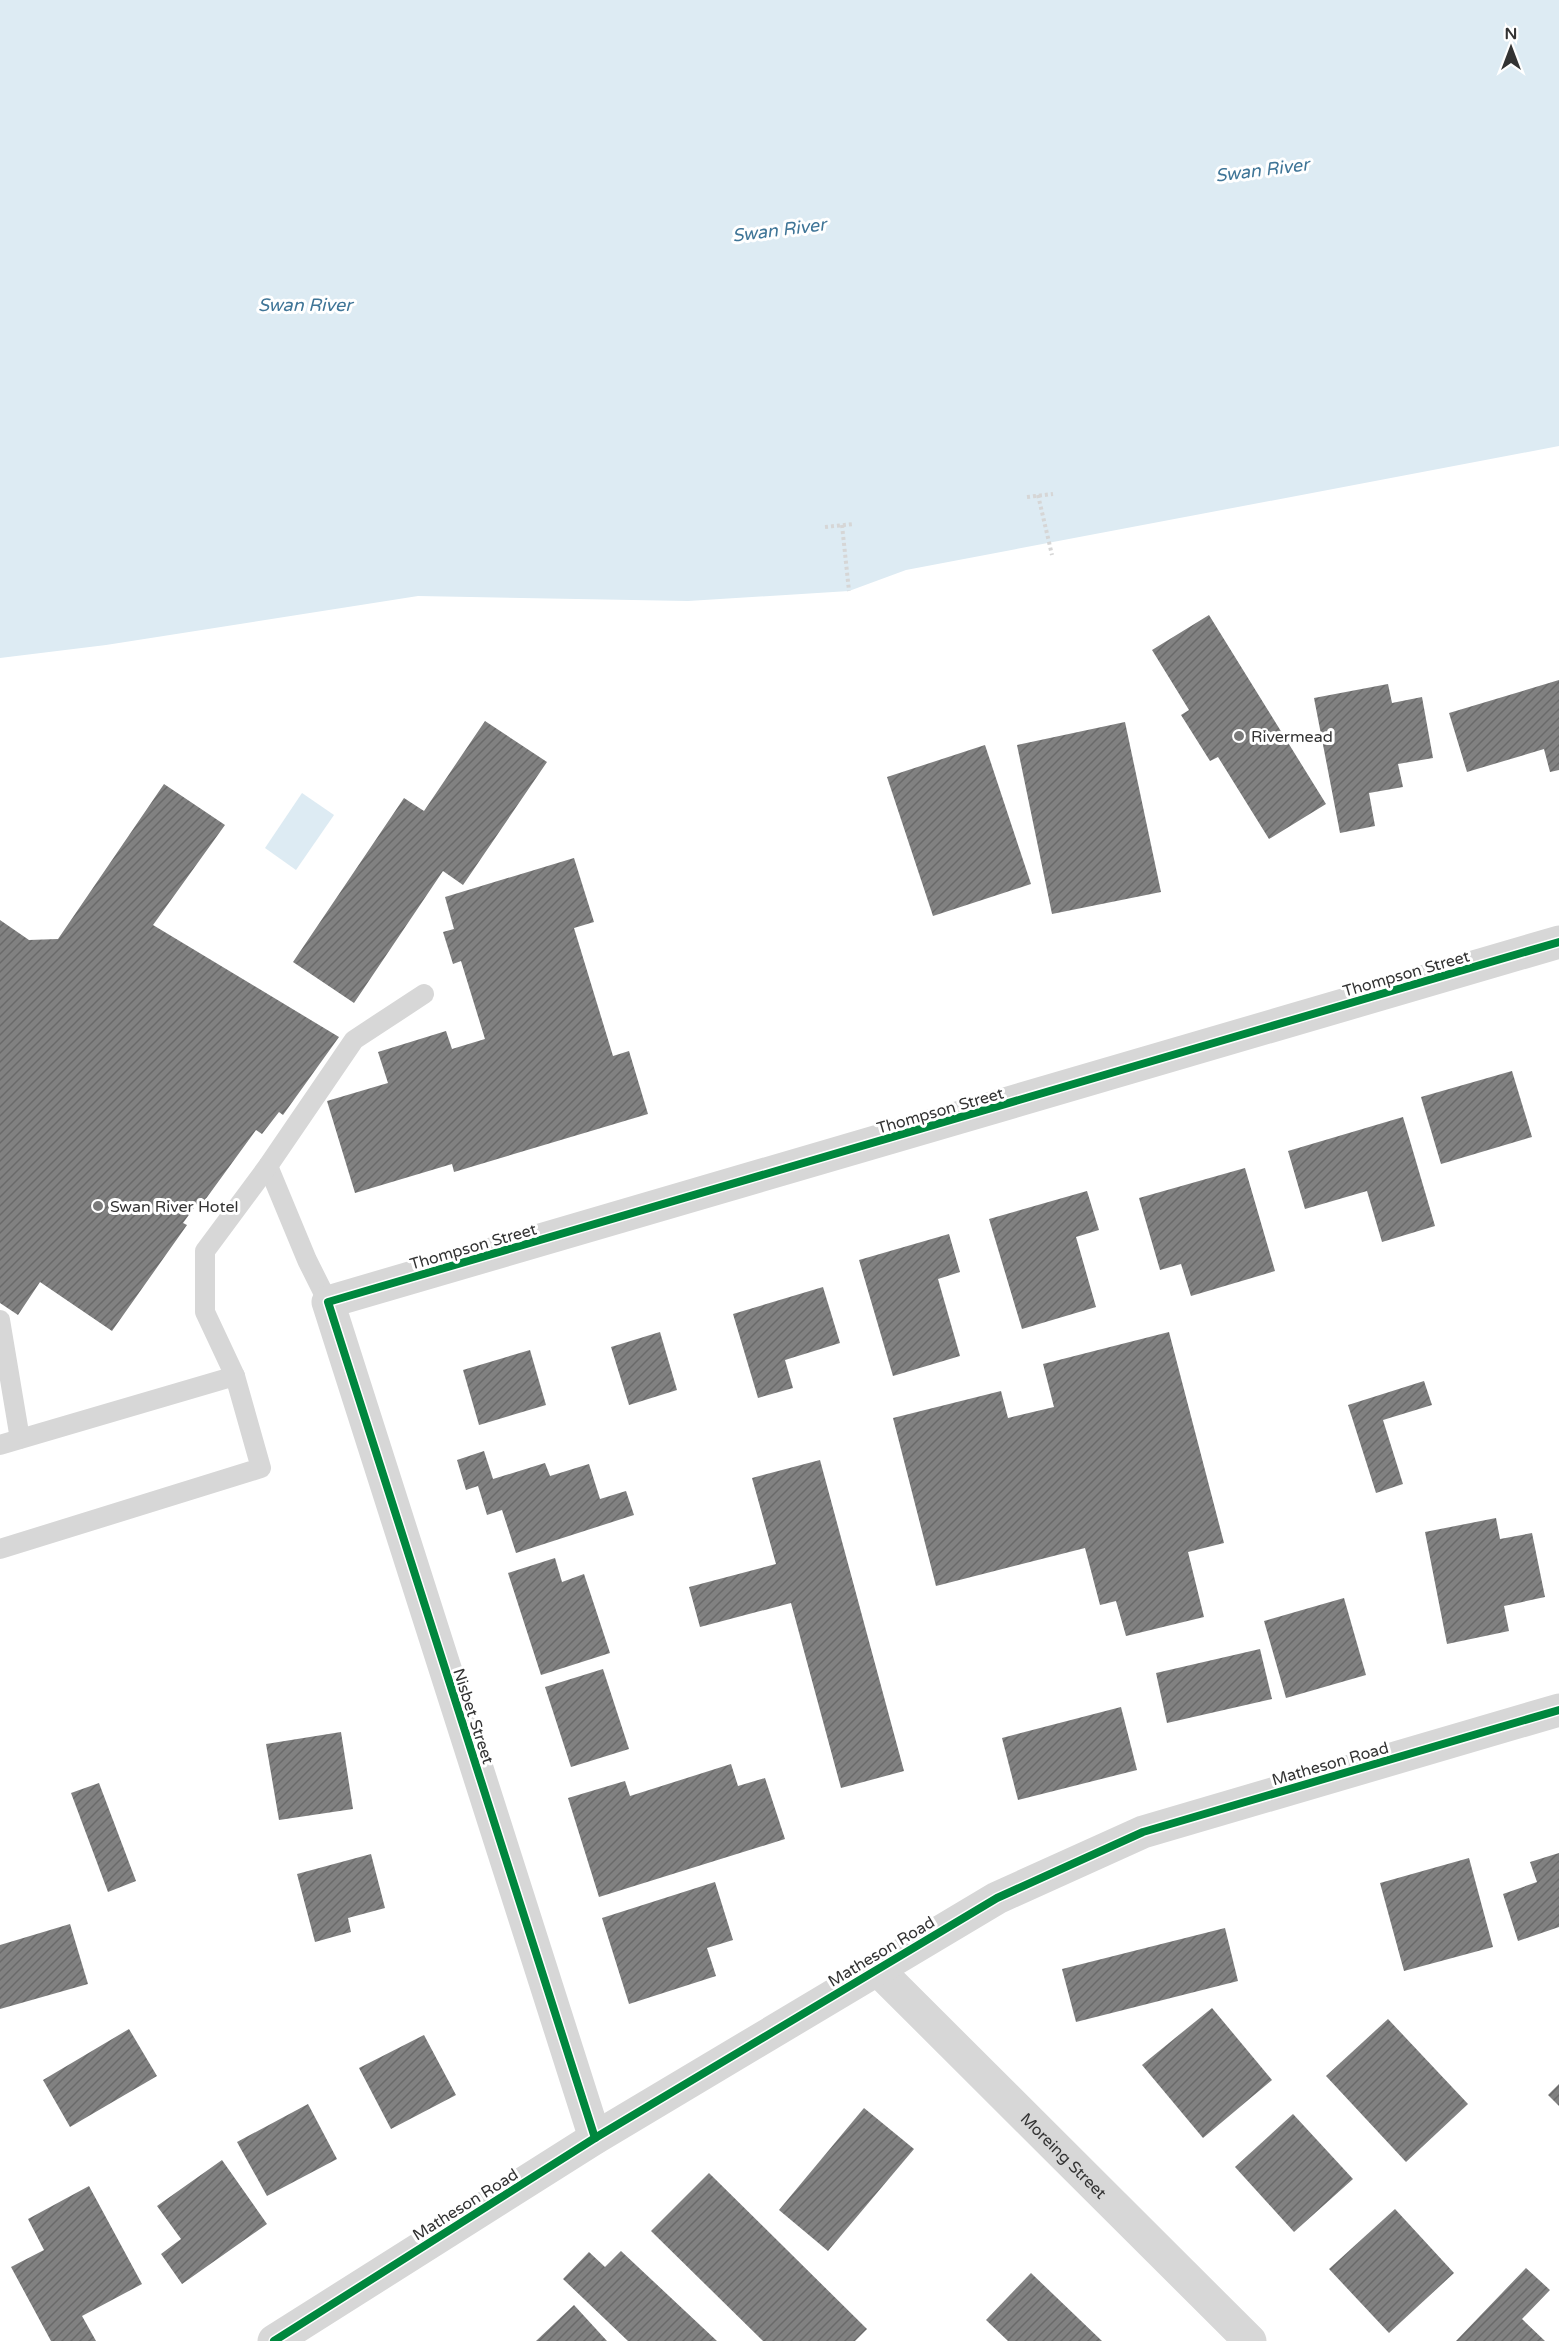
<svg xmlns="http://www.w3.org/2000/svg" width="1559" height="2341" viewBox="0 0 1559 2341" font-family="'Varela Round',sans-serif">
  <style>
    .water { fill: #ddebf3 }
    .building { fill: url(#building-hatch) }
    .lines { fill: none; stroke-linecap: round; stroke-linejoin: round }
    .path { stroke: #d6d6d6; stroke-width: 4; stroke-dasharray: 3 3; stroke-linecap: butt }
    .lane { stroke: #d7d7d7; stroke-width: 20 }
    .street { stroke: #d7d7d7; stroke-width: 33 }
    .cycleway-casing { stroke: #fff; stroke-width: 11 }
    .cycleway { stroke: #00873e; stroke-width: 8 }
    .poi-dot { fill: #7a7a7a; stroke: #fff; stroke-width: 2 }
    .labels { text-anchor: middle; stroke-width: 6; stroke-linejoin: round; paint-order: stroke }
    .poi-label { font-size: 16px; fill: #333; stroke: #fff; text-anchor: start }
    .street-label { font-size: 16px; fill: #333; stroke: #fff }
    .water-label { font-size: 18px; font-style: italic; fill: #3f7597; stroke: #fff }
  </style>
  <defs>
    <pattern id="building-hatch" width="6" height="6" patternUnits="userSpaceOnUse" patternTransform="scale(1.5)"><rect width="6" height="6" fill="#818181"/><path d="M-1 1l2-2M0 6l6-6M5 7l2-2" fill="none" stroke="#6a6a6a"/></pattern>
  </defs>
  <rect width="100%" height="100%" fill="#fff"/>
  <g class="water">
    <path d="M0,0h1559v446l-653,124 -57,21 -161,10 -270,-5 -312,49 -106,13z"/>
    <path d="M302,793l32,22 -38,55 -31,-22z"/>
  </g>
  <g class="building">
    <path d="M1209,615l117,189 -57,35 -51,-82 -8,4 -29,-46 8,-5 -37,-60z"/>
    <path d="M1559,680v90l-9,2 -6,-23 -77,23 -18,-59z"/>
    <path d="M1388,684l4,19 30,-6 11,61 -35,6 5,23 -34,6 6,33 -35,7 -26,-135z"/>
    <path d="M485,721l62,41 -84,123 -20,-14 -89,132 -61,-41 111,-164 20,13z"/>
    <path d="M1125,722l36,170 -109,22 -35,-169z"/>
    <path d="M985,745l46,139 -98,32 -46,-139z"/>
    <path d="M164,784l61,41 -72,100 186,112 -56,78 -4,-3 -17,22 -6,-4 -51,70 -4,-2 -18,25 4,2 -75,106 -72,-49 -22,33 -18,-12v-383l29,20 29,-1z"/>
    <path d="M574,858l20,64 -20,6 39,128 16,-5 19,63 -194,58 -2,-8 -97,29 -28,-92 61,-18 -10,-31 68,-21 6,18 33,-10 -24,-78 -8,3 -10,-32 11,-3 -9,-32z"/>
    <path d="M1512,1071l20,66 -91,27 -20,-67z"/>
    <path d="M1403,1117l32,109 -53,16 -15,-51 -62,18 -17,-58z"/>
    <path d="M1245,1168l30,103 -84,25 -10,-32 -21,6 -21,-72z"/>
    <path d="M1087,1191l12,39 -23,7 20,70 -74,22 -33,-110z"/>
    <path d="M949,1234l11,38 -22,7 22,77 -67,20 -34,-116z"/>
    <path d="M823,1287l17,56 -55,17 8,28 -35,10 -25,-84z"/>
    <path d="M660,1332l17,58 -48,15 -18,-58z"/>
    <path d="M1169,1332l55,211 -36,9 16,65 -78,19 -10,-35 -16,4 -15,-57 -149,38 -43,-168 108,-27 7,27 46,-11 -11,-43z"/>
    <path d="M530,1350l16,55 -67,20 -16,-55z"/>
    <path d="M1424,1381l8,24 -49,15 20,64 -27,9 -28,-88z"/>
    <path d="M484,1451l9,28 52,-16 5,13 39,-12 11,35 26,-8 8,24 -118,38 -14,-43 -15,5 -9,-29 -12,4 -9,-30z"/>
    <path d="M820,1460l84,311 -63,17 -50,-185 -91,24 -11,-40 87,-23 -24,-86z"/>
    <path d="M1496,1518l4,21 32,-6 13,64 -41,9 5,25 -62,13 -22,-112z"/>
    <path d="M555,1558l7,24 22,-8 26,79 -69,22 -33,-102z"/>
    <path d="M1344,1598l22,77 -80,23 -22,-77z"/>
    <path d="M1260,1649l12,50 -105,24 -11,-50z"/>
    <path d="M603,1669l26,80 -58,18 -26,-80z"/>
    <path d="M1121,1707l16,63 -119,30 -16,-62z"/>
    <path d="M341,1732l12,77 -74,11 -13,-76z"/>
    <path d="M731,1764l7,22 27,-8 20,61 -186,58 -31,-99 57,-17 5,15z"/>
    <path d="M99,1783l37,98 -28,11 -37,-99z"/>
    <path d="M1559,1853v74l-41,14 -15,-47 34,-12 -7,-20z"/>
    <path d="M371,1854l14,54 -37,10 3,14 -36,10 -18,-68z"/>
    <path d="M1469,1858l24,89 -89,24 -24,-88z"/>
    <path d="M715,1882l18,58 -26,8 9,28 -87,28 -27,-86z"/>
    <path d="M70,1924l18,60 -88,25v-64z"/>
    <path d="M1225,1928l13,53 -162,41 -14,-53z"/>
    <path d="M1212,2008l60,72 -69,58 -61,-73z"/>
    <path d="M1388,2019l80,85 -62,58 -80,-86z"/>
    <path d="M129,2029l28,47 -87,51 -27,-47z"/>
    <path d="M424,2035l32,60 -65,34 -32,-61z"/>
    <path d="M1559,2084v22l-11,-11z"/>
    <path d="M308,2104l29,55 -70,37 -30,-54z"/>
    <path d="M864,2108l50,41 -86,102 -49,-41z"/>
    <path d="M1293,2114l60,65 -59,53 -59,-65z"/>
    <path d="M222,2160l45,64 -85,60 -21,-30 20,-15 -24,-33z"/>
    <path d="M709,2173l158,156 -12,12h-92l-112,-110z"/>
    <path d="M89,2186l53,98 -60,32 14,25h-45l-40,-74 33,-17 -16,-31z"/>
    <path d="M1395,2209l59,64 -65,60 -60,-64z"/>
    <path d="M621,2251l96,90h-89l-65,-62 26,-27 16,15z"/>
    <path d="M1526,2268l24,22 -28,29 23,22h-89z"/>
    <path d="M1031,2273l71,68h-94l-22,-21z"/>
    <path d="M574,2305l33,36h-71z"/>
  </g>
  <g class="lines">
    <g class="path">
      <path d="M1038,495l14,60"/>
      <path d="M1027,497l26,-3"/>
      <path d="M842,525l7,66"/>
      <path d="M825,527l29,-3"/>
    </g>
    <g class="lane">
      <path d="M268,1166l39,94 21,42"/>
      <path d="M0,1320l20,119"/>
      <path d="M0,1445l235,-69"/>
      <path d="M0,1549l261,-81 -26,-92 -30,-64v-61l63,-85 86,-126 70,-46"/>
    </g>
    <g class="street">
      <path id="s1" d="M877,1969l373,372"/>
      <path d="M595,2138l-267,-836 1231,-360"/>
      <path d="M274,2341l321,-203 402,-240 146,-66 416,-122"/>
    </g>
    <defs>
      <g id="cycleway">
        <path d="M595,2138l-267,-836 1231,-360"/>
        <path d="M274,2341l321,-203 402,-240 146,-66 416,-122"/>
      </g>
    </defs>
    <use href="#cycleway" class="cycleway-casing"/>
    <use href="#cycleway" class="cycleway"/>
  </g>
  <g class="poi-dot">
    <circle cx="1239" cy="736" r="6"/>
    <circle cx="98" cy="1206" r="6"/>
  </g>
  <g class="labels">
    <g class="poi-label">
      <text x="1251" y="742">Rivermead</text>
      <text x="110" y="1212">Swan River Hotel</text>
    </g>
    <g class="street-label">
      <text transform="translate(1406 973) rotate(-16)" y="6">Thompson Street</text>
      <text transform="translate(940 1110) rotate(-16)" y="6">Thompson Street</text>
      <text transform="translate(473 1246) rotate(-16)" y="6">Thompson Street</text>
      <text transform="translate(474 1716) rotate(72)" y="6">Nisbet Street</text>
      <text transform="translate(1330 1763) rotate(-16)" y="6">Matheson Road</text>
      <text transform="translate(881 1951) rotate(-31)" y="6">Matheson Road</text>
      <text dy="6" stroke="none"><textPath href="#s1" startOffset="264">Moreing Street</textPath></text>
      <text transform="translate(465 2204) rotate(-32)" y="6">Matheson Road</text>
    </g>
    <g class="water-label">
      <text transform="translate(1262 170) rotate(-7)" y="6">Swan River</text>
      <text transform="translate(779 230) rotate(-7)" y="6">Swan River</text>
      <text x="305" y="311">Swan River</text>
    </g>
  </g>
  <g transform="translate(1511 48)" stroke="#ffffff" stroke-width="4.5" paint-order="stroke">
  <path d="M0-4.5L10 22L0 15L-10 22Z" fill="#333333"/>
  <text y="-9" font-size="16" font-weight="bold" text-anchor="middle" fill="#333333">N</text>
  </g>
</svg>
